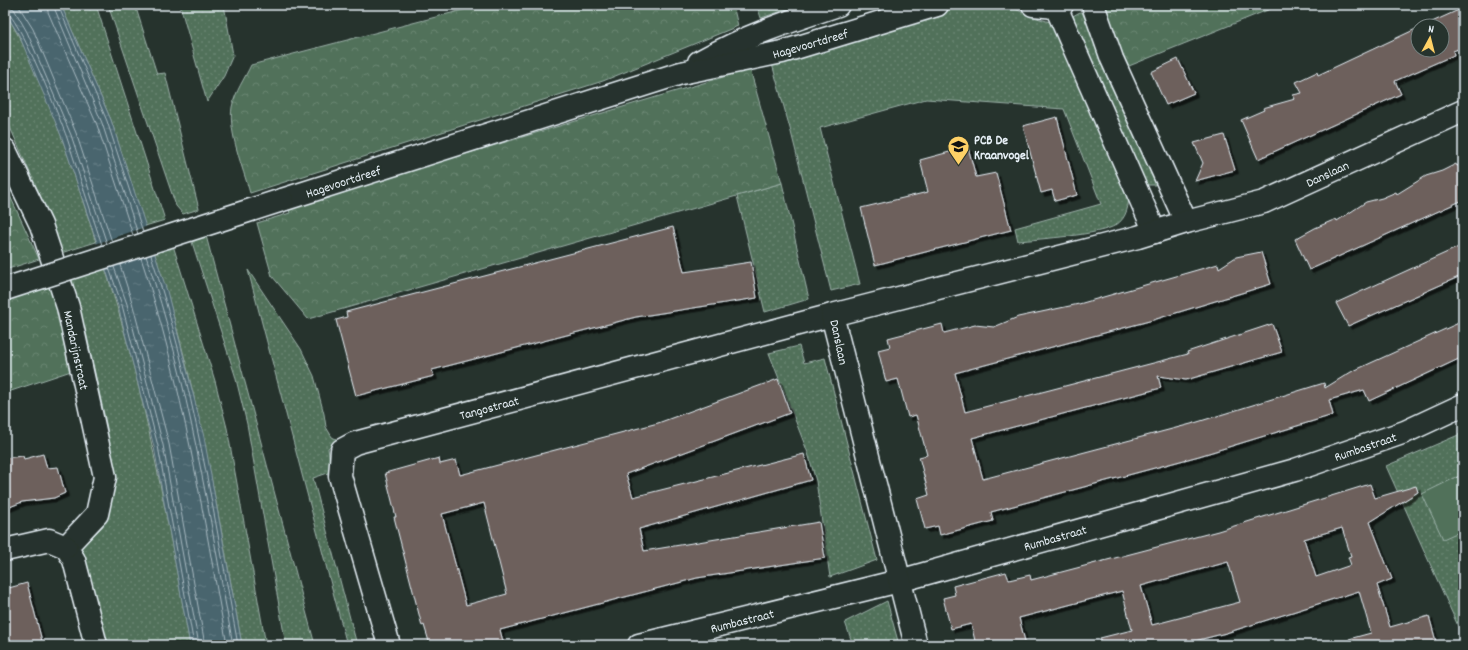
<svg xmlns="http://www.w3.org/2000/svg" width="1468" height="650" viewBox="0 0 1468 650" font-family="Dekko,sans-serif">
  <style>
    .grass { fill: url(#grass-dots); stroke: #9cb1a9 }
    .forest { fill: url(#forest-crowns); stroke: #9cb1a9 }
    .pitch { fill: #51715a; stroke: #9cb1a9 }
    .water { fill: url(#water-ripples); stroke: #889da5 }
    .pier { fill: #26332d }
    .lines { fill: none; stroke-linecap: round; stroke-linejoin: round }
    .shore { stroke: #a8b9c1; stroke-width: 1 }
    .building { fill: #6d605c; stroke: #e8f1f8; fill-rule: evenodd; filter: url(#shadow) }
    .minor-casing { stroke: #e8f1f8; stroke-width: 25 }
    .secondary-casing { stroke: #e8f1f8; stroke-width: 25 }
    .minor { stroke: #26332d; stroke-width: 22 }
    .secondary { stroke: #26332d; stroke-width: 22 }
    .secondary-bridge-casing { stroke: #e8f1f8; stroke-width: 25; stroke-linecap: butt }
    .secondary-bridge { stroke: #26332d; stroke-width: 22 }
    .labels { text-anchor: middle; stroke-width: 3.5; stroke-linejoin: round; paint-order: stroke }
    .street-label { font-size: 13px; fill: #e8f1f8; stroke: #26332d }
    .poi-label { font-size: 13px; font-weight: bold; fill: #e8f1f8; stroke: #26332d; text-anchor: start }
  </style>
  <defs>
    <pattern id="grass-dots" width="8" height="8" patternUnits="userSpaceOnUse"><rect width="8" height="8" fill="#51715a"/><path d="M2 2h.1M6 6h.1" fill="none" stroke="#6a8672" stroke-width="1.8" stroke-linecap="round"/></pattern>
    <pattern id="forest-crowns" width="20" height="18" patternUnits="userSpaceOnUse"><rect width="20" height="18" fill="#51715a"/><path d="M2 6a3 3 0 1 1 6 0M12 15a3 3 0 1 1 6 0" fill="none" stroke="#6a8672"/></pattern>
    <pattern id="water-ripples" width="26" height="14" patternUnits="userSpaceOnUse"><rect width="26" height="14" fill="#48656e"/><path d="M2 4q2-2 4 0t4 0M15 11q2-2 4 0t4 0" fill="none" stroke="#627c83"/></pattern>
    <filter id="shadow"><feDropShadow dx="3.5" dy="3.5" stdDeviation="0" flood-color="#0009"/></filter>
  </defs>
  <rect width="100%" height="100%" fill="#26332d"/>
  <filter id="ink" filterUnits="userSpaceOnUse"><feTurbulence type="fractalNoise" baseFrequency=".025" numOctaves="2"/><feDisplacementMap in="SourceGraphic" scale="8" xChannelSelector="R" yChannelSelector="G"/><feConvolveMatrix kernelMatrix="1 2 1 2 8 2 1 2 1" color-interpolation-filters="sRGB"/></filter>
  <g filter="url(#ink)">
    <g class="grass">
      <path d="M61,5h35l69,215 -20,6 -34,-106z"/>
      <path d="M108,5h27l22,69 8,-1 34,136 -16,5 -7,-8z"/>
      <path d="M180,5h44l9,50 -9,21 -17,26z"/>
      <path d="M757,5h43l-39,13z"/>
      <path d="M956,5h53l18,10 23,7 7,8 72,162c0,13 -2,26 -13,33 -15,10 -77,14 -98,16l-3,-13 86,-24 -37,-95 -138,-10 -106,29 40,156 -29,7 -40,-159 -19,-68z"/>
      <path d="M5,12c42,69 66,153 91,230l-35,11 -11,-35 -45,-102z"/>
      <path d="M1080,12h2l75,170 -2,3h-9l-75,-168z"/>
      <path d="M782,183l27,116 -44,13 -28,-116z"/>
      <path d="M205,232l110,413h-29l-39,-221 -12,-49 -45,-139z"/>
      <path d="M172,242l43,139 12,47 39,217h-24c-24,-133 -46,-267 -89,-396z"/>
      <path d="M104,265c41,124 63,252 86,380h-83l-27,-96 23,-23 9,-57 -5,-41 -20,-92 -19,-60z"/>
      <path d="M248,270l53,79 13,27 10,38 2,13 6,10 6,3 -10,8 3,24 -18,6 44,167h-10z"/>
      <path d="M799,346l5,17 21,-5 52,202 -47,17 -14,-96 -8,-28 -39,-100z"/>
      <path d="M1463,433v204l-77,-171z"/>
      <path d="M887,601l12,44h-46l-8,-23z"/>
    </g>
    <g class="forest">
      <path d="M482,5h251l5,21 -135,55 -353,112c-7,-25 -22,-61 -18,-86 3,-15 13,-29 19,-42z"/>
      <path d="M1101,5h179l-156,63z"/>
      <path d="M750,69l32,114 -474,136 -36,-43 -15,-53 33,-10 -2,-6z"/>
      <path d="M5,185l34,74 -34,11z"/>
      <path d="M49,282l5,11 17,78 -66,22v-96z"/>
    </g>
    <path class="pitch" d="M1463,474v56l-20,9 -21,-45z"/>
    <path class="water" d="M5,5h56l50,115 56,171 37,146 38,208h-52l-36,-198 -36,-141 -56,-168 -43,-103 -14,-23z"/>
    <path class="pier" d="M148,226l9,27 -53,17 -9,-26z"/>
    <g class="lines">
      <g class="shore">
        <path d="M18,5l15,24 43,104 36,109"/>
        <path d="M47,5l1,7 49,113 36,110"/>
        <path d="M53,5l49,118 36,111"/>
        <path d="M58,5l49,116 36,111"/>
        <path d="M5,6l9,3 13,23 44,103 36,109"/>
        <path d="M5,11c12,1 56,110 62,127 12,36 23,72 35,107"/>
        <path d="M151,255c42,127 63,259 87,390"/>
        <path d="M146,256c43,127 63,258 87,389"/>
        <path d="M141,258c42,126 62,257 86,387"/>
        <path d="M120,265l12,37 37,142 36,201"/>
        <path d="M114,267l13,37 36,141 36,200"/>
        <path d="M109,268l13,37 36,141 36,199"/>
      </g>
    </g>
    <g class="building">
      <path d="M1463,8v39l-10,4 1,4 -59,26 6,13 -143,65 -17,-39 23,-10 -1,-2 32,-9 -2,-4 9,-2 -6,-11 21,-10 1,3 100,-47v22h24v-24h-19z"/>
      <path d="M1178,59l16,34 -28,12 -15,-33z"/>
      <path d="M1057,117l20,78 -22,6 -3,-11 -11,3 -18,-67z"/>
      <path d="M1224,135l11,35 -40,11 8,-18 -9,-20z"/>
      <path d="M968,147l8,30 20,-4 15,57 -136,35 -14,-57 67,-16 -8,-32z"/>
      <path d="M1456,164l1,2 6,-2v36l-154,70 -14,-31 20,-11 21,-9 1,2 29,-19 16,-4 14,-6 1,2 29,-18 16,-5z"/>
      <path d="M673,227l11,45 67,-10 6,36 -121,19 -204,53 2,6 -78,20 -20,-76 11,-3 -1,-5z"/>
      <path d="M1463,245v30l-115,51 -12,-23z"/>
      <path d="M1261,252l10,32 -118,36 -198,53 10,39 223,-58 -1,-2 85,-28 10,28 -96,28 -28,-4 3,12 -189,50 11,41 208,-55 133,-41 1,5 26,-16 112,-51v36l-94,44 -5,-11 -35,10 4,15 -134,41 -208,56 2,9 -53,14 -2,-9 -13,3 -8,-30 12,-4 -10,-38 8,-2 -11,-40 -8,2 -10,-38 -12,3 -8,-32 12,-3 -2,-9 54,-14 2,9 31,-8 19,2 24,-10 61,-13 139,-40 1,4 17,-11z"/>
      <path d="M778,379l12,34 -164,61 7,23 171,-43 7,26 -172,49 5,22 175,-29 6,36 -128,20 -197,52 4,15h-74l-6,-20 -2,1 -28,-109h2l-11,-44 54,-15 1,6 16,-4 4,15 198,-52zM484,503l23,91 -41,11 -24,-91z"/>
      <path d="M43,454l4,14 11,-1 7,26 -11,5 -32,4 -17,7v-51l18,-2 1,3z"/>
      <path d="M1370,484l5,14 41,-12 2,6 -48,30 22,57 -15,6 13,42 39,-11 8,29h-87l-1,-6 22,-6 -12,-42 -133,42 -47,12h-78l-1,-7 32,-8 -10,-39 -103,27 7,27h-50l-5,-21 -20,5 -8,-31 12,-3 -2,-9 53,-14 3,8 21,-5 1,5 187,-49zM1342,528l9,28 -3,1 3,8 -35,12 -12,-38zM1228,562l12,40 -88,23 -11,-39z"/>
      <path d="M27,583l16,62h-38v-56z"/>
    </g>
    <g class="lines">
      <defs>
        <g id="minor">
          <path d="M1093,5l19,54 74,163"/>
          <path d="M1056,7l99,225"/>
          <path d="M5,150l36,75 27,82 37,170 -8,37 -31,33"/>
          <path d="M66,547l8,13 22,85"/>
          <path d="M5,550l44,-10 17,7"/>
          <path d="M389,645l-49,-169 2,-26 13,-7 477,-128"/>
          <path d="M639,645l260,-64 396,-111 110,-38 58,-27"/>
          <path d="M916,645l-84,-330 306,-78 48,-15 78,-20 199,-91"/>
        </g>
        <g id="secondary">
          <path d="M1033,5l23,2 6,-2"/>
          <path d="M699,62c46,-26 88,-40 139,-57"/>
          <path d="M282,200l399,-127 101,-21 155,-47"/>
        </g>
      </defs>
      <use href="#minor" class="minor-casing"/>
      <use href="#secondary" class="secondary-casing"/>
      <use href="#minor" class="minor"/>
      <use href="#secondary" class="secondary"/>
      <defs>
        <path id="secondary-bridge" d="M5,289l277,-89"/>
      </defs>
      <use href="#secondary-bridge" class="secondary-bridge-casing"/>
      <use href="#secondary-bridge" class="secondary-bridge"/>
    </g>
  </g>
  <defs>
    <symbol id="school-pin" viewBox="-11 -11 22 30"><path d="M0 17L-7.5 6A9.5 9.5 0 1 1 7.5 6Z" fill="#ffd166" stroke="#26332d"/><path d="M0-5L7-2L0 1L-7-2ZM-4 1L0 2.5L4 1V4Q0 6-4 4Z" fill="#111"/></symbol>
  </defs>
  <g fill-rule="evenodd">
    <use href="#school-pin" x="946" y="134" width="25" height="34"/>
  </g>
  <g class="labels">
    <g class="street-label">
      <text transform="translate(810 43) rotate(-16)" y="5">Hagevoortdreef</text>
      <text transform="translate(1327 173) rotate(-25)" y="5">Danslaan</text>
      <text transform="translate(343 181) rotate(-18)" y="5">Hagevoortdreef</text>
      <text transform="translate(840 342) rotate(78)" y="5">Danslaan</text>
      <text transform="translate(77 350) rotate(78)" y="5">Mandarijnstraat</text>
      <text transform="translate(489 407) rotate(-15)" y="5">Tangostraat</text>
      <text transform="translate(1365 446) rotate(-19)" y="5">Rumbastraat</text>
      <text transform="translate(1055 537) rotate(-16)" y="5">Rumbastraat</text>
      <text transform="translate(742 620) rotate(-14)" y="5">Rumbastraat</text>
    </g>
    <g class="poi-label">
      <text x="974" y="144">PCB De<tspan x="974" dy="15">Kraanvogel</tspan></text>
    </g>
  </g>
  <rect width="1468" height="650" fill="none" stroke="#26332d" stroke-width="20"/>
  <rect x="10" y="10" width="1448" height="630" fill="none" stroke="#e8f1f8" stroke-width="1.5" filter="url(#ink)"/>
  <g transform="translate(1430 38) rotate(7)"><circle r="19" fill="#26332d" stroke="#747f7e"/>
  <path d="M0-3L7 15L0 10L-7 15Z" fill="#ffd166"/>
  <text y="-6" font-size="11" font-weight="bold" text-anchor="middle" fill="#e8f1f8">N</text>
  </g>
</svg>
